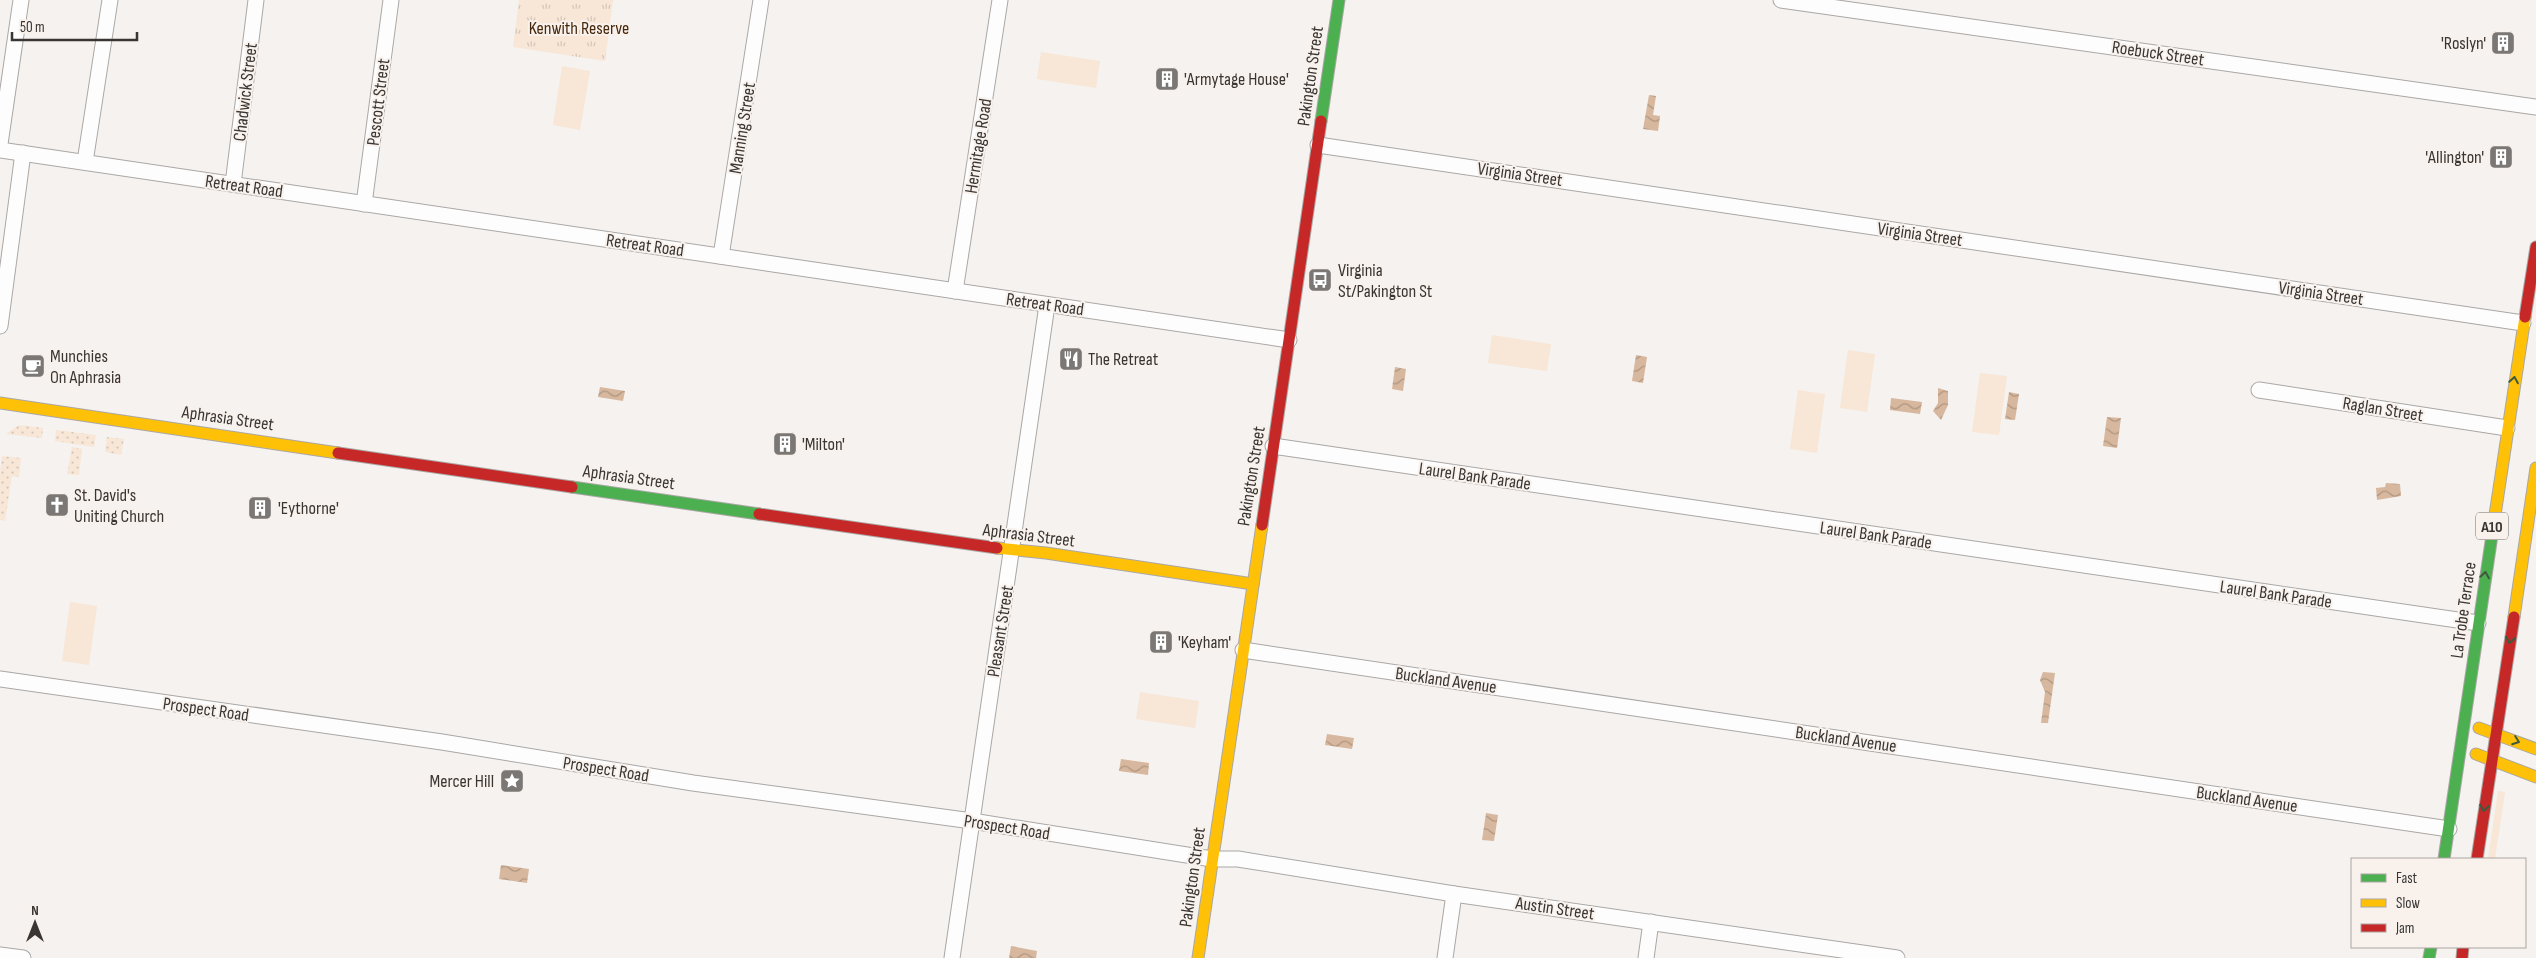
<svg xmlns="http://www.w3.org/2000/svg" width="2536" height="958" viewBox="0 0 2536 958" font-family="'Sofia Sans Condensed',sans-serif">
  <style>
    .grass { fill: #f8e6d7 }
    .park { fill: url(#park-tufts) }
    .garden { fill: url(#garden-dots) }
    .water { fill: url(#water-waves) }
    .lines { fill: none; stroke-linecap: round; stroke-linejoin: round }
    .street-casing { stroke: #aaa7a5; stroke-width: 17 }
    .fast-casing { stroke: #aaa7a5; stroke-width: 13 }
    .slow-casing { stroke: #aaa7a5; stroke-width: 13 }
    .jam-casing { stroke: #aaa7a5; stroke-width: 13 }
    .street { stroke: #fefdfd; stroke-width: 15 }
    .fast { stroke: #4caf50; stroke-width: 11 }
    .slow { stroke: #ffc107; stroke-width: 11 }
    .jam { stroke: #c62828; stroke-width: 11 }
    .oneway { stroke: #3e5a3c }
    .labels { text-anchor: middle; stroke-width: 4; stroke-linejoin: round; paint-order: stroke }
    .shield { fill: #f8f1ec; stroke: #726d6a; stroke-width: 1 }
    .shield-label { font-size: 16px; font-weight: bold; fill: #383533 }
    .park-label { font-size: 18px; fill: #47290c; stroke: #f8f1ec }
    .poi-label { font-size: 18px; fill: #383533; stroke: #f8f1ec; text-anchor: start }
    .street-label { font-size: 18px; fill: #383533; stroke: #f8f1ec }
  </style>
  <defs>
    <pattern id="park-tufts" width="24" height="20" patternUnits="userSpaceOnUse" patternTransform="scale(1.25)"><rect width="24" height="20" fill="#f8e6d7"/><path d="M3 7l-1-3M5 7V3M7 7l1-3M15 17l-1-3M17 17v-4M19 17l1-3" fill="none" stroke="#d5c6b9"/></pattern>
    <pattern id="garden-dots" width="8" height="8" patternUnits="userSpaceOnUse" patternTransform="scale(1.25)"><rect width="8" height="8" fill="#f8e6d7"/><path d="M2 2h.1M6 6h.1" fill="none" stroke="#d5c6b9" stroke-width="1.8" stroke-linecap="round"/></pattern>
    <pattern id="water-waves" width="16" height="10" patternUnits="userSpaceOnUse" patternTransform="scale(1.25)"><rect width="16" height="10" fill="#d7b79d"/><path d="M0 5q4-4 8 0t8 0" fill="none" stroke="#af9681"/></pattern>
  </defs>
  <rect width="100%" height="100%" fill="#f5f2ef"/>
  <g class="grass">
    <path d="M1041,52l59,9 -4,27 -59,-9z"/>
    <path d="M562,66l28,5 -10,59 -27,-5z"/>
    <path d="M1492,335l59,9 -4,27 -59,-8z"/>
    <path d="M1848,350l27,4 -8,58 -27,-4z"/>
    <path d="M1980,373l27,3 -8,59 -27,-3z"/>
    <path d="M1798,390l27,4 -8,59 -27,-4z"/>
    <path d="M70,602l27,4 -8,59 -27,-4z"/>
    <path d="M1140,692l59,9 -4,27 -59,-9z"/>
    <path d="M2498,791l7,1 -10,67h-7z"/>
  </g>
  <path class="park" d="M519,0h94l-8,61 -92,-14z"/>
  <g class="garden">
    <path d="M19,425l24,3 -1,10 -36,-4z"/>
    <path d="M56,430l40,5 -2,12 -39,-6z"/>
    <path d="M107,437l17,2 -3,16 -16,-3z"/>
    <path d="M72,447l10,2 -3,26 -12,-1z"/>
    <path d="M2,456l19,2 -2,19 -7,-1 -7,45 -5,-1v-47z"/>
  </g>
  <g class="water">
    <path d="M1649,95l7,1 -3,19 7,1 -2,15 -15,-2z"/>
    <path d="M1636,355l11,2 -4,26 -11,-2z"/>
    <path d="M1395,367l11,2 -3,22 -11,-2z"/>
    <path d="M600,387l25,4 -2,10 -25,-4z"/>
    <path d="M1938,388l10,3v14l-7,15 -8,-9 5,-8z"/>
    <path d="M2009,392l10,2 -4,26 -10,-1z"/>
    <path d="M1891,398l31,4 -2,12 -30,-4z"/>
    <path d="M2107,417l14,1 -4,30 -14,-2z"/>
    <path d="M2386,483l14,1 1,12 -24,4 -1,-12 9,-1z"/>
    <path d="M2043,672l12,1 -7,50h-7l4,-31 -5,-12z"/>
    <path d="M1327,734l27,4 -2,11 -27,-4z"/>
    <path d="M1121,759l28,4 -1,12 -29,-4z"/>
    <path d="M1486,813l12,2 -4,26 -12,-1z"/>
    <path d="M501,865l28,4 -2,14 -28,-4z"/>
    <path d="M1011,946l26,5 -1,7h-27z"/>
  </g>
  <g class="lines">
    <defs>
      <g id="street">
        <path d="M1781,0l755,107"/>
        <path d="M0,144l21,-144"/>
        <path d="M1318,145l1205,178"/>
        <path d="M0,150l1289,190"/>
        <path d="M85,162l25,-162"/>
        <path d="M233,184l23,-184"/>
        <path d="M364,204l27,-204"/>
        <path d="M721,256l40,-256"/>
        <path d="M955,291l45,-291"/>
        <path d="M0,326l23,-173"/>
        <path d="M2259,390l248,38"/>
        <path d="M1273,446l1205,177"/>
        <path d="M1243,650l1206,179"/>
        <path d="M0,679l442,63 251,41 279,38 240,38h26l216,35 443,64"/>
        <path d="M0,955l23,3"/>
        <path d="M952,958l95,-653"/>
        <path d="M1445,958l9,-64"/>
        <path d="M1646,958l5,-36"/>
      </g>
      <g id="fast">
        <path d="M1321,121l18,-121"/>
        <path d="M572,487l187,27"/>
        <path d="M2444,859l51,-344"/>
        <path d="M2429,958l2,-11"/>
      </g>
      <g id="slow">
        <path d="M0,403l338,50"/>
        <path d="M2495,515l30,-198"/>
        <path d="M997,548l49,5 207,31"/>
        <path d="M2514,617l22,-149"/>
        <path d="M2479,728l57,21"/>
        <path d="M2476,754l60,23"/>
        <path d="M1198,958l64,-433"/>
      </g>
      <g id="jam">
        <path d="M2525,317l11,-70"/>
        <path d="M338,453l234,34"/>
        <path d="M759,514l238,34"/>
        <path d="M1262,525l59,-404"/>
        <path d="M2477,859l37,-242"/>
        <path d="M2462,958l1,-11"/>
      </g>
    </defs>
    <use href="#street" class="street-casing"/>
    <use href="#fast" class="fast-casing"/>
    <use href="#slow" class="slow-casing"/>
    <use href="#jam" class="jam-casing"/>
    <use href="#street" class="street"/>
    <use href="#fast" class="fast"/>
    <use href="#slow" class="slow"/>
    <use href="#jam" class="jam"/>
  </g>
  <defs><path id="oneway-chevron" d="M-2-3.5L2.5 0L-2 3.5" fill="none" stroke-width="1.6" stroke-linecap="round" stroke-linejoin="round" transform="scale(1.25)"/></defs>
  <g class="oneway">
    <use href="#oneway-chevron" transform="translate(2514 380) rotate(-81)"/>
    <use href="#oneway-chevron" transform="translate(2485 575) rotate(-81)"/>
    <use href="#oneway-chevron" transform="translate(2510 640) rotate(99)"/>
    <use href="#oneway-chevron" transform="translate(2516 741) rotate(20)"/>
    <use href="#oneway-chevron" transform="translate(2484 808) rotate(99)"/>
  </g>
  <defs>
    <symbol id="building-square" viewBox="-11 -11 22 22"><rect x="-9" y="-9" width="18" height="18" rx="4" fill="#7a7775" stroke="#f8f1ec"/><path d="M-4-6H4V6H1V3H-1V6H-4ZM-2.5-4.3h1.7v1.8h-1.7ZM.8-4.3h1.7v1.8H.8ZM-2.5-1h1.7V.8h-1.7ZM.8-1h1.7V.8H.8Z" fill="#fff"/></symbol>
    <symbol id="bus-square" viewBox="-11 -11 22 22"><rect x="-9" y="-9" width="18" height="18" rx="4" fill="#7a7775" stroke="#f8f1ec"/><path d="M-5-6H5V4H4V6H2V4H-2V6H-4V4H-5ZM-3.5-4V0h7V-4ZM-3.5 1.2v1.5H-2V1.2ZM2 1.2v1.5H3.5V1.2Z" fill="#fff"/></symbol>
    <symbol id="restaurant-square" viewBox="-11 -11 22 22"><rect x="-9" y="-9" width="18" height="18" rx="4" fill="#7a7775" stroke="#f8f1ec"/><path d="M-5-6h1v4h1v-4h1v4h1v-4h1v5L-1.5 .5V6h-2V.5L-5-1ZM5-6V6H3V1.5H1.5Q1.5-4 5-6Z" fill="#fff"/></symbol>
    <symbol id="cafe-square" viewBox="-11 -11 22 22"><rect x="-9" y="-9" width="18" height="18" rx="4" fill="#7a7775" stroke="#f8f1ec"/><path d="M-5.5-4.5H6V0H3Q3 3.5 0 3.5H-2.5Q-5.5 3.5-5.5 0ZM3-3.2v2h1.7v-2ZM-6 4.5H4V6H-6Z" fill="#fff"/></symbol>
    <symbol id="church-square" viewBox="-11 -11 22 22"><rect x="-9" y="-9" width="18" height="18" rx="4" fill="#7a7775" stroke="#f8f1ec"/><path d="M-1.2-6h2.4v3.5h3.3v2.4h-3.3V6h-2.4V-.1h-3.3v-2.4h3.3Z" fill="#fff"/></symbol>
    <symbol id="sight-square" viewBox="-11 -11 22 22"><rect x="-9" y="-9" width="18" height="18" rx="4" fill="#7a7775" stroke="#f8f1ec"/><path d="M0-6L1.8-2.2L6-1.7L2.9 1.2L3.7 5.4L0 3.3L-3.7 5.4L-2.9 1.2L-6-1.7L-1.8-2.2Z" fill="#fff"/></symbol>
  </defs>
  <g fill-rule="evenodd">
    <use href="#building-square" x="2489" y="29" width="28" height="28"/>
    <use href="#building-square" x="1153" y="65" width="28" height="28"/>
    <use href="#building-square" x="2487" y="143" width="28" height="28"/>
    <use href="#bus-square" x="1306" y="266" width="28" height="28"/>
    <use href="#restaurant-square" x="1057" y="345" width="28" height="28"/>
    <use href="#cafe-square" x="19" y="352" width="28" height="28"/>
    <use href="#building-square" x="771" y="430" width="28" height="28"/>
    <use href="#church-square" x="43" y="491" width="28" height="28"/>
    <use href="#building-square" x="246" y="494" width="28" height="28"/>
    <use href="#building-square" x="1147" y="628" width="28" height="28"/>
    <use href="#sight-square" x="498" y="767" width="28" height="28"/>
  </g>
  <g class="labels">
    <rect class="shield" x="2476" y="512.5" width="32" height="27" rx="4"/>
    <g class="shield-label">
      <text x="2492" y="532">A10</text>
    </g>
    <g class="park-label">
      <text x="579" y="34">Kenwith Reserve</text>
    </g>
    <g class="poi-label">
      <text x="2486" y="49" text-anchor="end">'Roslyn'</text>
      <text x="1184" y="85">'Armytage House'</text>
      <text x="2484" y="163" text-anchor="end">'Allington'</text>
      <text x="1338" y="276">Virginia<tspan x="1338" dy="21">St/Pakington St</tspan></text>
      <text x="50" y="362">Munchies<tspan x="50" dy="21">On Aphrasia</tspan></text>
      <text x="1088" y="365">The Retreat</text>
      <text x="802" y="450">'Milton'</text>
      <text x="74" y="501">St. David's<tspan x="74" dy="21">Uniting Church</tspan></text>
      <text x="278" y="514">'Eythorne'</text>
      <text x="1178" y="648">'Keyham'</text>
      <text x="494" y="787" text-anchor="end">Mercer Hill</text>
    </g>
    <g class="street-label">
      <text transform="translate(2158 53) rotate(8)" y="6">Roebuck Street</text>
      <text transform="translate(1310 76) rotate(-82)" y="6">Pakington Street</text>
      <text transform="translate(245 92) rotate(-83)" y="6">Chadwick Street</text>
      <text transform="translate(378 102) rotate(-83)" y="6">Pescott Street</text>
      <text transform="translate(742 128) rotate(-81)" y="6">Manning Street</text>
      <text transform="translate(978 146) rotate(-81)" y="6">Hermitage Road</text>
      <text transform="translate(1520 174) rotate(8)" y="6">Virginia Street</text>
      <text transform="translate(244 186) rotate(8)" y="6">Retreat Road</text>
      <text transform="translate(1920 234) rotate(8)" y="6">Virginia Street</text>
      <text transform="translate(645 245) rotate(8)" y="6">Retreat Road</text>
      <text transform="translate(2321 293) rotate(8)" y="6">Virginia Street</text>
      <text transform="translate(1045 304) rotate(8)" y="6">Retreat Road</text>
      <text transform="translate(2383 409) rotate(9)" y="6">Raglan Street</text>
      <text transform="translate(228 418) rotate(8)" y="6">Aphrasia Street</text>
      <text transform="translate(1251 476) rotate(-81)" y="6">Pakington Street</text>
      <text transform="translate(1475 476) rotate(8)" y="6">Laurel Bank Parade</text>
      <text transform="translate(629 477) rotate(8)" y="6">Aphrasia Street</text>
      <text transform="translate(1029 535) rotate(7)" y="6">Aphrasia Street</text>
      <text transform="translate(1876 535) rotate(8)" y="6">Laurel Bank Parade</text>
      <text transform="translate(2276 594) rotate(8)" y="6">Laurel Bank Parade</text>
      <text transform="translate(2463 610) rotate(-82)" y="6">La Trobe Terrace</text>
      <text transform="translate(1000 631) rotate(-81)" y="6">Pleasant Street</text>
      <text transform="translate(1446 680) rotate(8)" y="6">Buckland Avenue</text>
      <text transform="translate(206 709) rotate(8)" y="6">Prospect Road</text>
      <text transform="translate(1846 739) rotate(8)" y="6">Buckland Avenue</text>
      <text transform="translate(606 769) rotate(9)" y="6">Prospect Road</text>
      <text transform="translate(2247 799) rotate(8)" y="6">Buckland Avenue</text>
      <text transform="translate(1007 827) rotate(9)" y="6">Prospect Road</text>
      <text transform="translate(1192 877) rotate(-82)" y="6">Pakington Street</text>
      <text transform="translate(1555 908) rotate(8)" y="6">Austin Street</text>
    </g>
  </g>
  <rect x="2351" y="858" width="175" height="90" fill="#f8f1ec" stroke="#aba6a2"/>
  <rect x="2361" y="874" width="25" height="8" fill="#4caf50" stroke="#aba6a2"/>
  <text x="2396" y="883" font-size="15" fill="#383533">Fast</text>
  <rect x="2361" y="899" width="25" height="8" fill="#ffc107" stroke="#aba6a2"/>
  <text x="2396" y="908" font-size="15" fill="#383533">Slow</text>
  <rect x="2361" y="924" width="25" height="8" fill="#c62828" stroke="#aba6a2"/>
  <text x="2396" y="933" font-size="15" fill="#383533">Jam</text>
  <g transform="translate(35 923)" stroke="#f8f1ec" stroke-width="4" paint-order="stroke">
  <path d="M0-4L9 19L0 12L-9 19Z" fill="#383533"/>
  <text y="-8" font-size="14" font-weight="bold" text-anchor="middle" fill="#383533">N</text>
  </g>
  <path d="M12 32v8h125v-8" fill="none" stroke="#383533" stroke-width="2.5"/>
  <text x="20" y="32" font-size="15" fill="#383533" stroke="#f8f1ec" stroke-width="4" paint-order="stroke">50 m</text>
</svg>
